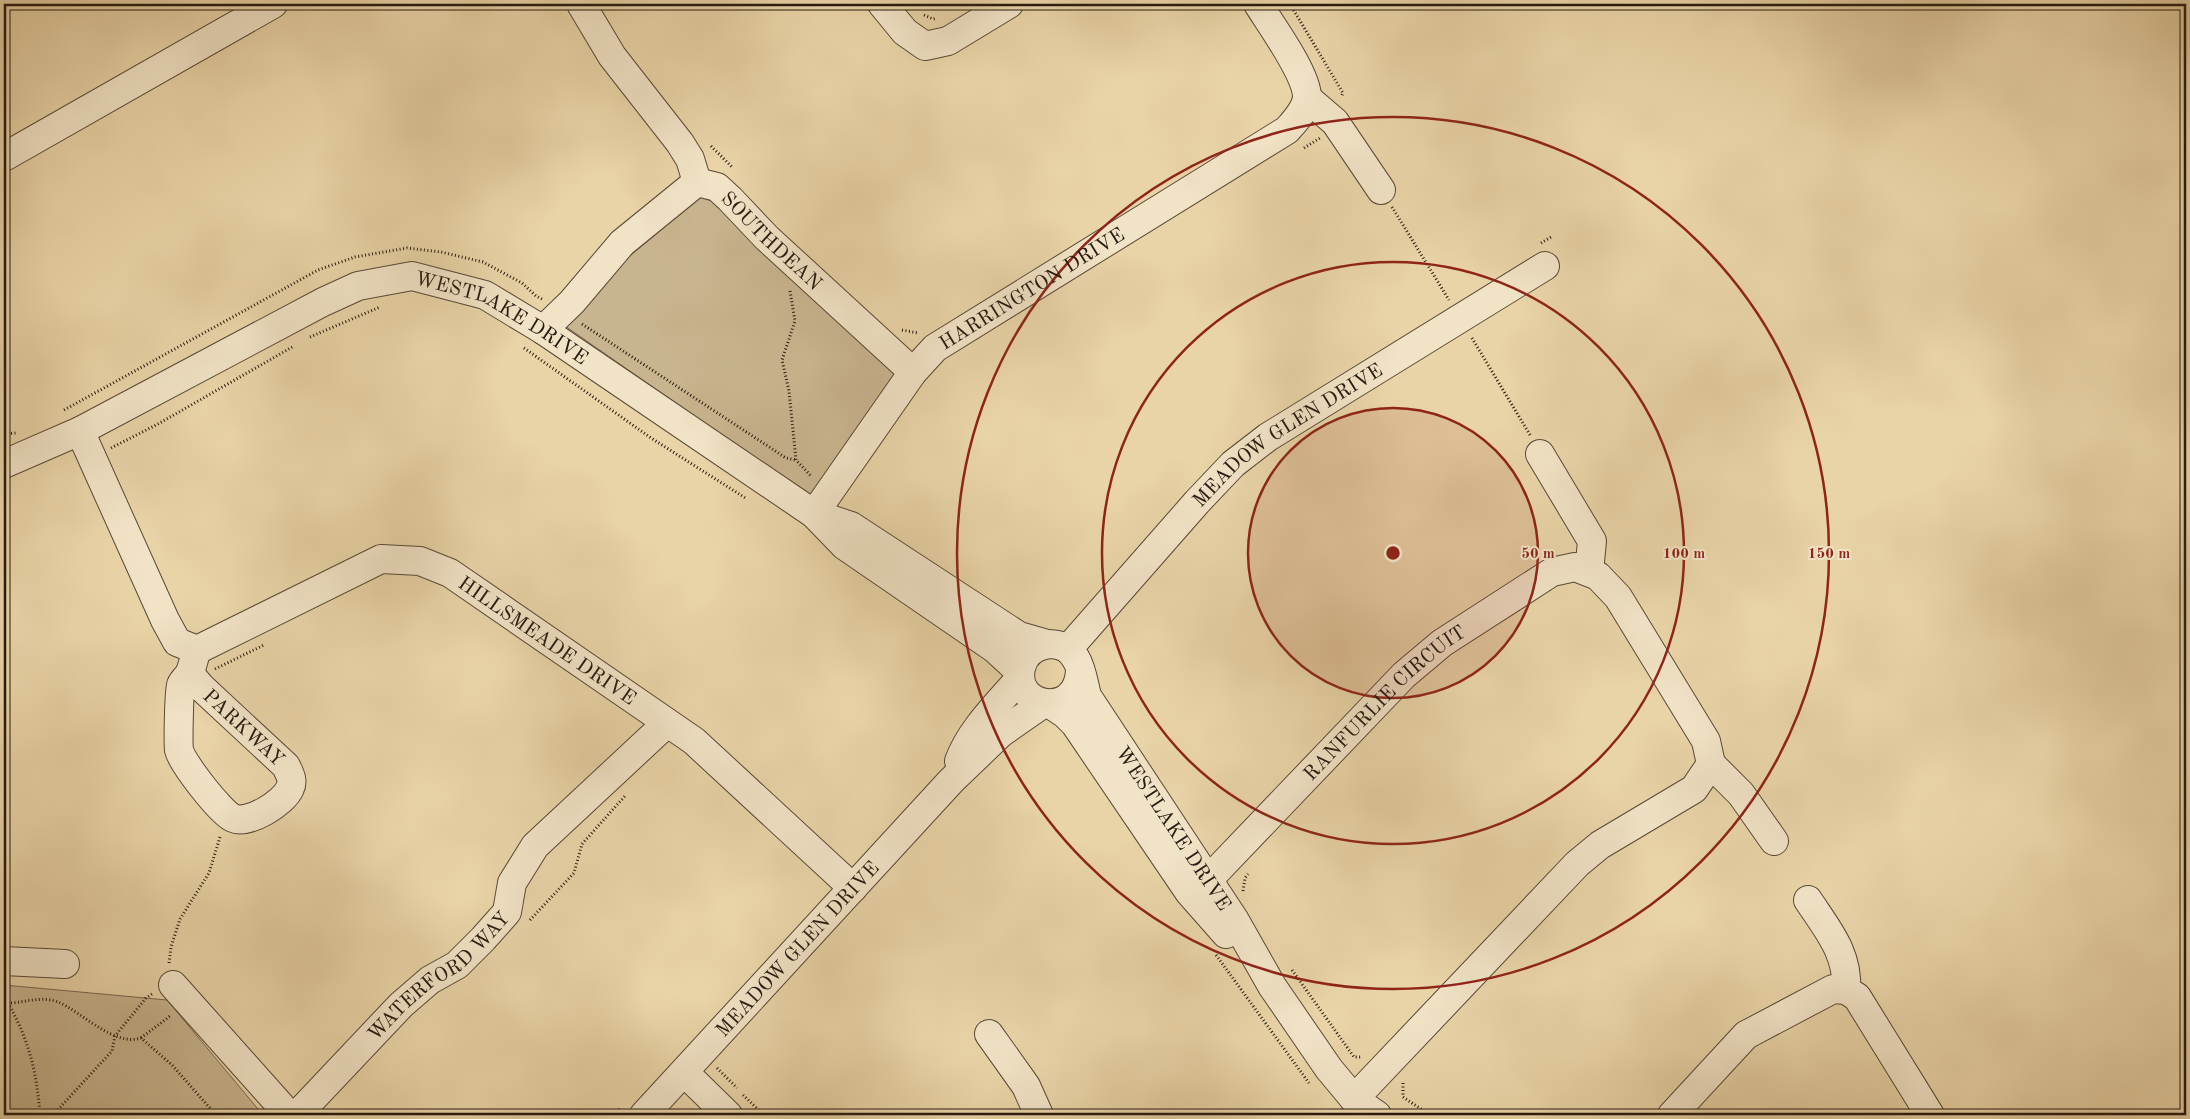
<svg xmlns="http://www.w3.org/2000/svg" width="2190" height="1119" viewBox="0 0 2190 1119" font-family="'Old Standard TT',serif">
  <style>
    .green { fill: #c8b48e; stroke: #786750 }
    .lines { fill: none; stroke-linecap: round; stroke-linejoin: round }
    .minor-casing { stroke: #584836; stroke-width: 30 }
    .path { stroke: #271a11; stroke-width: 3; stroke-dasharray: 1 2.5; stroke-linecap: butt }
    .minor { stroke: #f1e3c6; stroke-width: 28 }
    .ring { fill: none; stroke: #8f2418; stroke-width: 2.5 }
    .labels { text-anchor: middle; stroke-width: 4; stroke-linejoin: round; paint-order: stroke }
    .street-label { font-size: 20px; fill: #271a11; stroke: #f1e3c6 }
    .centre { fill: #8f2418; stroke: #f1e3c6; stroke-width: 2.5 }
    .ring-label { font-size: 15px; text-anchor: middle; font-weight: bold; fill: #8f2418; stroke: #f1e3c6; stroke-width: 4; stroke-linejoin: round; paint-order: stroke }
  </style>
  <rect width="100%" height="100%" fill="#e9d4a7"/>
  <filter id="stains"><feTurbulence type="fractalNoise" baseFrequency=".004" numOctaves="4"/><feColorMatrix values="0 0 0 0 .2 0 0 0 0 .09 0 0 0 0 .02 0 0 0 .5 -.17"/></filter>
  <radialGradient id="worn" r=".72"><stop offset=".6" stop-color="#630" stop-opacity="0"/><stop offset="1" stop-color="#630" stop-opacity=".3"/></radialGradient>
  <g class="green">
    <path d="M700,197l17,6 181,171 -87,123 -256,-178z"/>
    <path d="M4,985l163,15 96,115h-259z"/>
  </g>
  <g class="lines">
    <defs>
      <g id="minor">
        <path id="s1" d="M581,4l31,52 68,87 10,16 7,23 20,5 13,12 37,39 146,134"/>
        <path d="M882,4l23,28 20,14 23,-5 61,-37"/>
        <path d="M1307,98l28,24 46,68"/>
        <path d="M4,157l269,-153"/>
        <path d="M543,330l29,-28 50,-59 75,-61"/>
        <path d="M80,431l85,189 12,22 20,8"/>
        <path d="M1540,454l52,87 -3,31"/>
        <path id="s2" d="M4,464l76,-33 243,-129 35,-16 54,-10 73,19 58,35 271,184 31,32 150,103 25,23"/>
        <path id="s3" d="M814,514l99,-142 22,-24 352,-218c8,-9 19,-20 20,-33 0,-23 -36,-72 -49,-93"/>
        <path d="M830,519l21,7 168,110 28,8"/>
        <path id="s4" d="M1068,649l129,-147 36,-38 35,-27 277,-171"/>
        <path id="s5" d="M197,650l184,-91 39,2 30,12 244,168 159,147"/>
        <path id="s6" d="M1080,671c-3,49 -68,37 -59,-3 6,-26 42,-33 55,-9 6,10 8,25 11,37l147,223 38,67 57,83 25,30 23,16"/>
        <path id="s7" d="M190,674l11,13 85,79c3,7 8,14 4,22 -6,15 -42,37 -57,30 -12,-5 -51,-55 -54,-68 -1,-7 0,-60 2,-65 2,-5 7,-8 9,-13 3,-7 4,-15 7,-22"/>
        <path d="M1050,704l15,10 10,10 114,168 37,42"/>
        <path d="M959,761c12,-32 39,-57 61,-83"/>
        <path d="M1711,764l30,30 33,47"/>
        <path id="s8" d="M1207,881l197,-206 38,-32 110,-71 23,-5 23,9 20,21 88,144 5,23 -17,25 -94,56 -23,19 -223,235"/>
        <path d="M1808,900c19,29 41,54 38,90"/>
        <path d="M4,961l61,3"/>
        <path d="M173,985l116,130"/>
        <path d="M989,1034l37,52 13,29"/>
        <path d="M685,1073l43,42"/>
        <path id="s9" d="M297,1115l104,-110 29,-25 27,-15 26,-26 24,-27 5,-29 23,-37 132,-123"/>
        <path id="s10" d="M644,1115l307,-334 50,-48 43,-30"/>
        <path d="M1672,1115l74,-80 87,-46 13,1 11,7 73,118"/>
      </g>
    </defs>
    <use href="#minor" class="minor-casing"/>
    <g class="path">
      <path d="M1290,4l53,89 -2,4"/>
      <path d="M924,15l9,4 4,-1"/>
      <path d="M711,146l22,22"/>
      <path d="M1304,148l16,-10"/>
      <path d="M1392,207l57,93"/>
      <path d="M1541,243l10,-6"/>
      <path d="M790,291l5,30 -13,39 7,31 7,69 16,17"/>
      <path d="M582,324l204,134 10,2"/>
      <path d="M902,330l16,3"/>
      <path d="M310,337l70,-30"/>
      <path d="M1472,338l58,97"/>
      <path d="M524,348l127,90 96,61"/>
      <path d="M64,410l254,-140 37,-13 52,-9 34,4 42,10 39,21 14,13 6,3"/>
      <path d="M4,434l12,-1"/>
      <path d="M111,448l47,-24 136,-78"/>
      <path d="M215,669l49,-24"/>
      <path d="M1243,891l2,-13 3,-4"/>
      <path d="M530,920l44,-47 8,-29 43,-48"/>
      <path d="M1216,955l93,128"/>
      <path d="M169,963l2,-16 9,-28 29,-46 11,-36"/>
      <path d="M1292,970l62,87h8"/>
      <path d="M4,1003c18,1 36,-8 54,-1 24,10 56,45 83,36l31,27 44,50"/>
      <path d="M8,1003c21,37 29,70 32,112"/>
      <path d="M141,1038l29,-22"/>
      <path d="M717,1068l20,20"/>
      <path d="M1403,1083v14l27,18"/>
      <path d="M743,1095l21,20"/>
      <path d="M53,1115l59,-64 3,-15 31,-38 6,-4"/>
      <path d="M615,1115l6,-7"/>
    </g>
    <use href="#minor" class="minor"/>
  </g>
  <circle cx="1393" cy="553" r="145" fill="#8f2418" fill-opacity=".12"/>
  <g class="ring">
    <circle cx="1393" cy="553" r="145"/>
    <circle cx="1393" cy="553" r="291"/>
    <circle cx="1393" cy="553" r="436"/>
  </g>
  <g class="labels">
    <g class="street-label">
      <text dy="7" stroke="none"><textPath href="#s1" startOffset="311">SOUTHDEAN</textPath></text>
      <text dy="7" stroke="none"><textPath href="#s3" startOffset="319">HARRINGTON DRIVE</textPath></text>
      <text dy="7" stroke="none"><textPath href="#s2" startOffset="551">WESTLAKE DRIVE</textPath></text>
      <text dy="7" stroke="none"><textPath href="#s4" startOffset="309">MEADOW GLEN DRIVE</textPath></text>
      <text dy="7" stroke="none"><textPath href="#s5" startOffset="395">HILLSMEADE DRIVE</textPath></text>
      <text dy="7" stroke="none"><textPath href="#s8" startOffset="252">RANFURLIE CIRCUIT</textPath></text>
      <text dy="7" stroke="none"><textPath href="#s7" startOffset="76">PARKWAY</textPath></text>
      <text dy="7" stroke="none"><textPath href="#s6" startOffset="370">WESTLAKE DRIVE</textPath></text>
      <text dy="7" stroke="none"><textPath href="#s10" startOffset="226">MEADOW GLEN DRIVE</textPath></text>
      <text dy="7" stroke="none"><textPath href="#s9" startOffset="199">WATERFORD WAY</textPath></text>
    </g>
  </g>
  <circle cx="1393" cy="553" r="8" class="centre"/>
  <g class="ring-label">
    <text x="1538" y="558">50 m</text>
    <text x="1684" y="558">100 m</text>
    <text x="1829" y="558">150 m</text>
  </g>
  <rect width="2190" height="1119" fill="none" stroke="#e9d4a7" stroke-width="20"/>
  <rect x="5" y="5" width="2180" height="1109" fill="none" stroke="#271a11" stroke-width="2.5"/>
  <rect x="10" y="10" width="2170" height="1099" fill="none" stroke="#271a11"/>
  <rect width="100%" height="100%" filter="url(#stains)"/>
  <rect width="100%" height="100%" fill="url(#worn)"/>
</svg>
